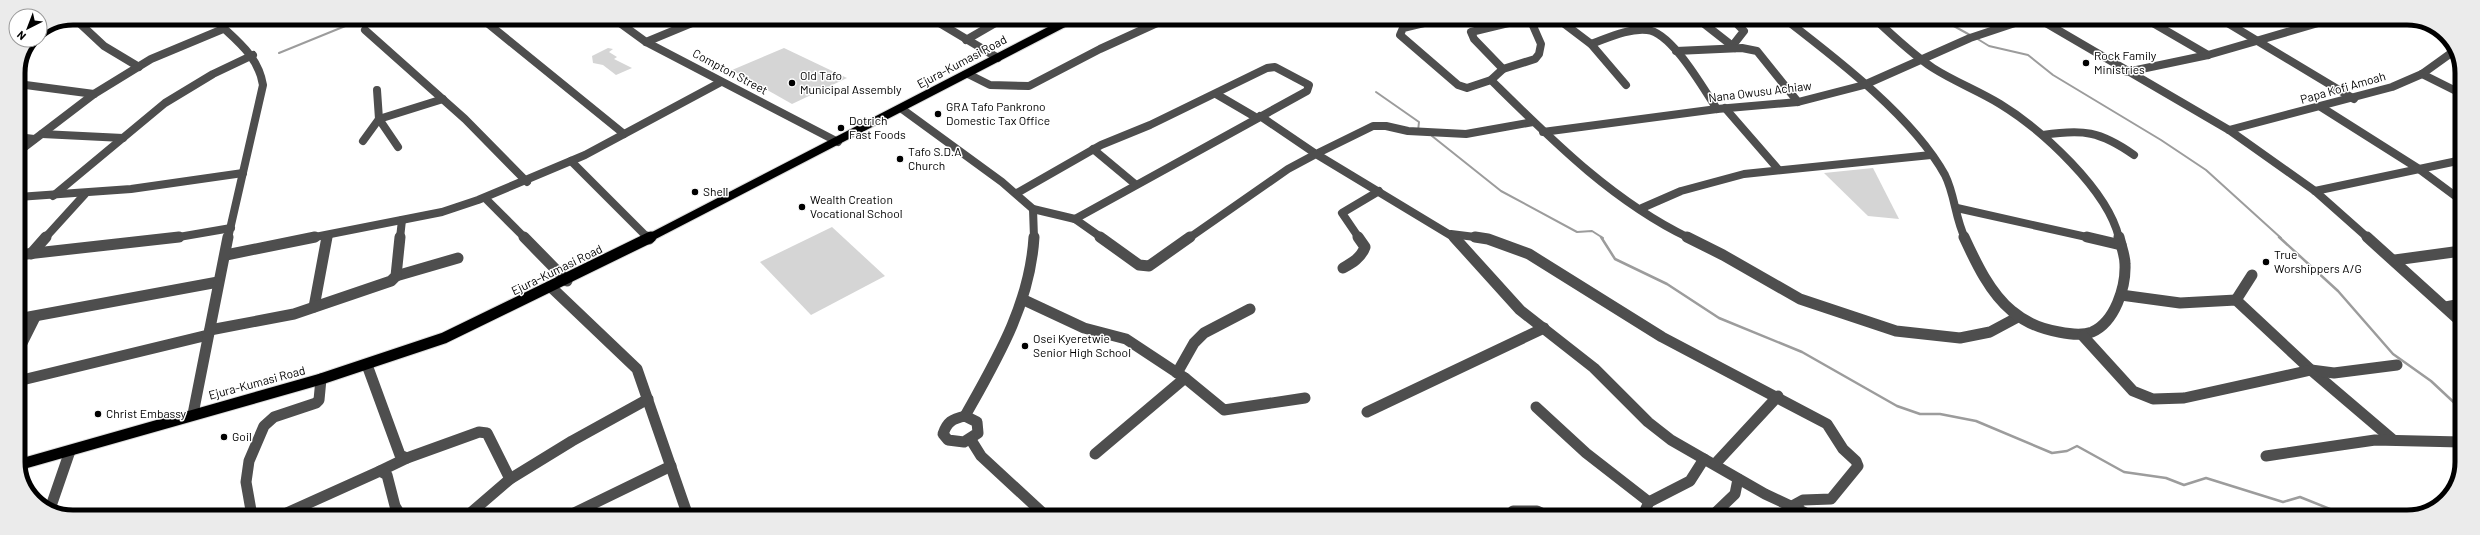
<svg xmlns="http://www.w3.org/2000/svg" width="2480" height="535" viewBox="0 0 2480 535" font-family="Barlow,sans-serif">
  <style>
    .green { fill: #d5d5d5 }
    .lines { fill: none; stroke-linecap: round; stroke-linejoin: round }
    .stream-far1 { stroke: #9c9c9c; stroke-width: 2 }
    .stream { stroke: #9c9c9c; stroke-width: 2.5 }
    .major-far1-casing { stroke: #dbdbdb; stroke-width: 10 }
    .major-casing { stroke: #dbdbdb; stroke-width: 13 }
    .minor-far1 { stroke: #4e4e4e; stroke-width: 8 }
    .minor { stroke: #4e4e4e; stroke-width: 11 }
    .major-far1 { stroke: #000; stroke-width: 8 }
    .major { stroke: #000; stroke-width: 11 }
    .poi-dot { fill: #000; stroke: #fff; stroke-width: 1.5 }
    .labels { text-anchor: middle; stroke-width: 3; stroke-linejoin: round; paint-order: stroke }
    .poi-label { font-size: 12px; fill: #000; stroke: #fff; text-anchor: start }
    .street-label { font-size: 12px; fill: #000; stroke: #fff }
    .rim { fill: none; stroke: #000; stroke-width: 5 }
  </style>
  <rect width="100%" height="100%" fill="#fff"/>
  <g class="green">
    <path d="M608,48l5,1 -4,3 8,5 -3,2 18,9 -16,7 -13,-10 -10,-2 -1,-7z"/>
    <path d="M784,48l63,30 -55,26 -60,-34z"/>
    <path d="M1873,168l26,51 -31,-3 -44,-43z"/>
    <path d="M832,227l53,49 -74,39 -51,-53z"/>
  </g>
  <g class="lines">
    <g class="stream-far1">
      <path d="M1941,19l29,16"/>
      <path d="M1976,38l13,8 39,9 25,20 108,65 45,30 75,68"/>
      <path d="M279,53l86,-35"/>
      <path d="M1376,92l43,30 -1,9"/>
      <path d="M1432,136l69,55 76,41 15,-1 11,7"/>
    </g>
    <g class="stream">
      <path d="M1601,237l14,22 52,25 52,34 83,34 95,54 23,8h20l36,7 76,32 15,-2 10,-5 47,26 42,6 18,7 22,-7 77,24 17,-5 50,20"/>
      <path d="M2279,237l59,54 55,63 38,27 30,28"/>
    </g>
    <defs>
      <path id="major-far1" d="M649,238l425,-220"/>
      <path id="major" d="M18,465l303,-86 123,-41 207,-101"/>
    </defs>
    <use href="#major-far1" class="major-far1-casing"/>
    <use href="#major" class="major-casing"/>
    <g class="minor-far1">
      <path d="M74,18l30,28 35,21"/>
      <path d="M213,18c21,21 45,36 50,67l-35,153"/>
      <path d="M481,18l143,116"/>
      <path d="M613,18l33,24 192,100"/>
      <path d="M931,18l67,40"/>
      <path d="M1430,19l-6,4 -21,5 -3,7 58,50 9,3 24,-8 12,-11 32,-10 4,-5 2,-10 -11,-25"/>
      <path d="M1558,19l33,25 35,41"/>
      <path d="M1698,19l37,29"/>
      <path d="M1732,19l12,12 -11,14"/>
      <path d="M1785,19c52,40 129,99 160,156 10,20 10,43 20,63"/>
      <path d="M1875,19c18,17 37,35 58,49 22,14 46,23 67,36 41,25 108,86 119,134"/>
      <path d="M2039,19l190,111 86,61 53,47"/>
      <path d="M2146,19l62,36"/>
      <path d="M2221,19l133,80"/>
      <path d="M365,30l100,89 62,63"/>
      <path d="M966,40l38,-22"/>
      <path d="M646,42l58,-24"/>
      <path d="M1591,44c17,-6 38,-16 56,-14 25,2 57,60 70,79"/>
      <path d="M1676,51l66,-3 15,3 41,51"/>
      <path d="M1503,69l-29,-30 -3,-7 55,-13"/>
      <path d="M2127,72l81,-17 124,-36"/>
      <path d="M968,74l22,11 39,1 71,-37 68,-31"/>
      <path d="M2422,74l40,20"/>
      <path d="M1491,80c60,59 121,121 198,158"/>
      <path d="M18,84l76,10"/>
      <path d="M377,90l2,29 19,28"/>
      <path d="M1216,94l41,24"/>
      <path d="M2321,107l98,62 43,32"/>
      <path d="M1725,108l53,61"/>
      <path d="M902,109l100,73 31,27 1,29"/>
      <path d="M1260,116l56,38 57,-28h13l22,5 58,3 67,-12"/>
      <path d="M2229,130l163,-43 30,-13 32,-23"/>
      <path d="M1543,132l174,-23 81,-7 66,-17 106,-47 57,-19"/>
      <path d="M42,134l81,4"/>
      <path d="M2043,135c40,-6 57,-4 91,20"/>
      <path d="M18,137l16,2"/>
      <path d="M363,141l16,-22 64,-20"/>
      <path d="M1093,149l42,35"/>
      <path d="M18,152l76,-58 57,-35 72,-30"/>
      <path d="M571,161l77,77"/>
      <path d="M2315,191l147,-31"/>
      <path d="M1017,193l84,-48 49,-20 117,-57 8,-1 34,18 -2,6 -232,128"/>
      <path d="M53,196l112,-93 48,-29 40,-19"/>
      <path d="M18,197l113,-8 112,-16"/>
      <path d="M485,198l40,40"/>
      <path d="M1642,208l39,-17 63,-17 187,-19"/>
      <path d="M1957,208l134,30"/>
      <path d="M1033,209l42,10 27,19"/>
      <path d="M1451,234l32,4"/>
      <path d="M45,238l40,-44"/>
      <path d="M173,238l58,-10"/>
      <path d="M310,238l132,-26 36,-12 107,-45 136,-73"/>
      <path d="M326,238l1,-3"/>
      <path d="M400,238l2,-18"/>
      <path d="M1189,238l99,-69 28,-15 139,84"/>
      <path d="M1359,238l-17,-25 37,-22"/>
    </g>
    <g class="minor">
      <path d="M524,237l43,44"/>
      <path d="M647,237l2,2"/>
      <path d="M1100,237l39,28 10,1 41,-29"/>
      <path d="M1454,237l66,73 74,58 54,54 23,18 94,54 49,23"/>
      <path d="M1475,237l13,2 41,15 133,83 165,87 16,25 13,12 2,5 -27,33 -28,1 -11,6"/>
      <path d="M1687,237l36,18 77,44 96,32 64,7 30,-6 28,-15"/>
      <path d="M1964,237c12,26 26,56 48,74 14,12 29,18 47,21 10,2 23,4 33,0 23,-10 34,-45 33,-68 0,-9 -4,-18 -6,-27"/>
      <path d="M2087,237l34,8"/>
      <path d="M2367,237l94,85"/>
      <path d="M31,254l15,-17"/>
      <path d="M18,255l161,-18"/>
      <path d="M226,255l89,-18"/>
      <path d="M2395,260l66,-9"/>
      <path d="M1343,268c9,-5 18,-10 22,-21l-7,-10"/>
      <path d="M396,276l62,-18"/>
      <path d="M552,288l85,81 51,147"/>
      <path d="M2121,295l59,8 56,-3 75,70 81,69"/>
      <path d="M1024,300l60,28 42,11 59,39 39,32 81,-12"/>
      <path d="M2236,300l16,-25"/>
      <path d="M314,307l13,-70"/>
      <path d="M2446,307l15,-3"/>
      <path d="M18,319l200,-37"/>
      <path d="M210,330l84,-16 97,-33 5,-5 4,-39"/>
      <path d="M2083,336l50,55 20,8 31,-1 127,-28 23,3 63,-8"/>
      <path d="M18,351l17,-34"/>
      <path d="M367,365l33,90 7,3 72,-26 8,1 23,46"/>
      <path d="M1177,373l17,-30 10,-10 46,-24"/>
      <path d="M18,381l190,-46"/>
      <path d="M1536,407l50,46 63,49"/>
      <path d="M1367,412l177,-84"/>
      <path d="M193,414l35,-177"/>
      <path d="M965,416c32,-57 65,-112 69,-179"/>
      <path d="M965,416l12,6 1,11 -14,9 -16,-2 -5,-6c4,-12 9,-15 22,-18z"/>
      <path d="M971,440l10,16 65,60"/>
      <path d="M1095,454l90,-76"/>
      <path d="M2266,456l109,-16 86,2"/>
      <path d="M1715,464l63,-68"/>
      <path d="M380,471l27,-13"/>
      <path d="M50,509l20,-58"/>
      <path d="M1513,511h24l13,6"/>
      <path d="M252,516l-6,-34 3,-21 15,-35 10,-9 42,-14 3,-3 2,-21"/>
      <path d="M280,516l100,-45 7,4 8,31 6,10"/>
      <path d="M467,516l43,-37 62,-38 76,-42"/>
      <path d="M568,516l103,-50"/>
      <path d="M1232,516l12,-2 12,2"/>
      <path d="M1642,517l7,-15 41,-21 14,-22"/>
      <path d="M1711,517l24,-23 3,-15"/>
    </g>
    <use href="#major-far1" class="major-far1"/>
    <use href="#major" class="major"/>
  </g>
  <g class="poi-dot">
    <circle cx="2086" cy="63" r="4"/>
    <circle cx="792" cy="83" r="4"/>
    <circle cx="938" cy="114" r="4"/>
    <circle cx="841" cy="128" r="4"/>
    <circle cx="900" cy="159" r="4"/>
    <circle cx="695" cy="192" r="4"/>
    <circle cx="802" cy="207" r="4"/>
    <circle cx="2266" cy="262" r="4"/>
    <circle cx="1025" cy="346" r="4"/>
    <circle cx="98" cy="414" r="4"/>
    <circle cx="224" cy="437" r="4"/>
  </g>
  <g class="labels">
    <g class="poi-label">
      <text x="2094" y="60">Rock Family<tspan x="2094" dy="14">Ministries</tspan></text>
      <text x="800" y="80">Old Tafo<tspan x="800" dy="14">Municipal Assembly</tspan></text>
      <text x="946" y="111">GRA Tafo Pankrono<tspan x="946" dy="14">Domestic Tax Office</tspan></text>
      <text x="849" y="125">Dotrich<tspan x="849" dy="14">Fast Foods</tspan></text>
      <text x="908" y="156">Tafo S.D.A<tspan x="908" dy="14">Church</tspan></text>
      <text x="703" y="196">Shell</text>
      <text x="810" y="204">Wealth Creation<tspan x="810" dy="14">Vocational School</tspan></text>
      <text x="2274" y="259">True<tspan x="2274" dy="14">Worshippers A/G</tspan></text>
      <text x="1033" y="343">Osei Kyeretwie<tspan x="1033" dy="14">Senior High School</tspan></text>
      <text x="106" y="418">Christ Embassy</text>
      <text x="232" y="441">Goil</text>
    </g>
    <g class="street-label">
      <text transform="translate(962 62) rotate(-28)" y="4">Ejura-Kumasi Road</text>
      <text transform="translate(730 72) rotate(28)" y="4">Compton Street</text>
      <text transform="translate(2343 88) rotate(-16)" y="4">Papa Kofi Amoah</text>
      <text transform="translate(1760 92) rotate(-7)" y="4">Nana Owusu Achiaw</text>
      <text transform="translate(557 270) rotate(-26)" y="4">Ejura-Kumasi Road</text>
      <text transform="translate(257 383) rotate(-15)" y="4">Ejura-Kumasi Road</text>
    </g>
  </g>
  <path d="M0 0H2480V535H0ZM73 25H2407A48 48 0 0 1 2455 73V462A48 48 0 0 1 2407 510H73A48 48 0 0 1 25 462V73A48 48 0 0 1 73 25Z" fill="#ebebeb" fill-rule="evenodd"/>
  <path class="rim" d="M73 25H2407A48 48 0 0 1 2455 73V462A48 48 0 0 1 2407 510H73A48 48 0 0 1 25 462V73A48 48 0 0 1 73 25Z"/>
  <g transform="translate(28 28) rotate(222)"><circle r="19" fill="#ffffff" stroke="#999999"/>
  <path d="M0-3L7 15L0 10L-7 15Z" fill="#000000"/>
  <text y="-6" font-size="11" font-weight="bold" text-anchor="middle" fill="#000000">N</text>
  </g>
</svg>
